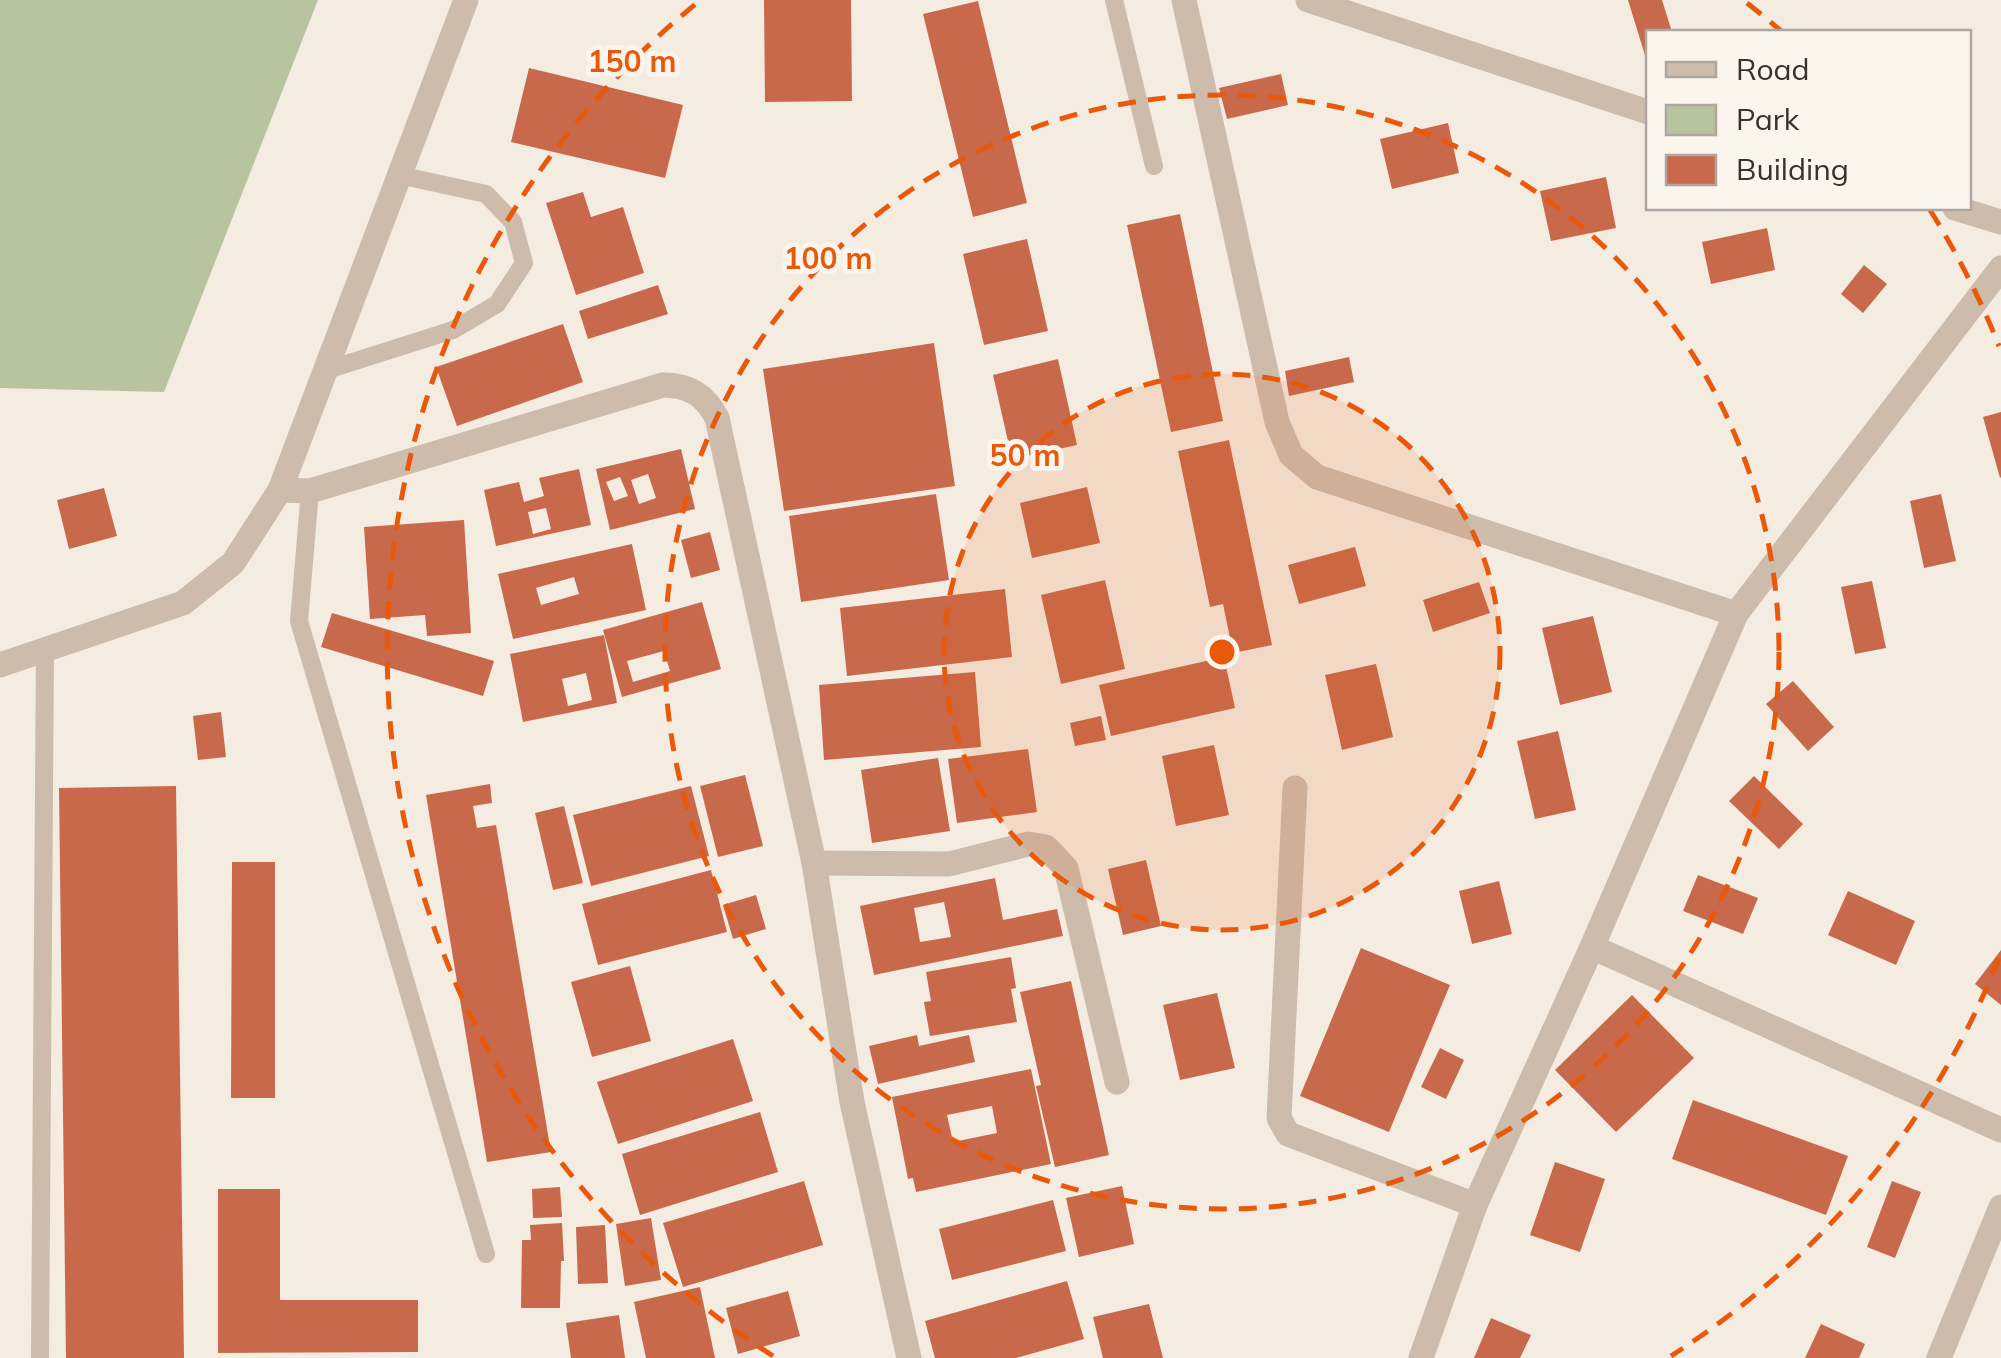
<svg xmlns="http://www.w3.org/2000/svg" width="2001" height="1358" viewBox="0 0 2001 1358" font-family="Mulish,sans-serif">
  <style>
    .green { fill: #b8c4a0 }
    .building { fill: #c8694b; fill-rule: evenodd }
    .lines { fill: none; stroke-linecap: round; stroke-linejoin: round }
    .service { stroke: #cdbbac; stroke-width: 18 }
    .minor { stroke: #cdbbac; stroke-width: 25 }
    .tertiary { stroke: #cdbbac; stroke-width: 25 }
    .ring { fill: none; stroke: #e8590c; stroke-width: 5; stroke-dasharray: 18 12 }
    .centre { fill: #e8590c; stroke: #fbf5ee; stroke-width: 5 }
    .ring-label { font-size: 30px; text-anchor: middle; font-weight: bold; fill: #e8590c; stroke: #fbf5ee; stroke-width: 10; stroke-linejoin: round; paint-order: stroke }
  </style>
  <rect width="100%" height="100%" fill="#f4ebe1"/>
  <path class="green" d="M0,0h318l-154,392 -164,-4z"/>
  <g class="building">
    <path d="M764,0h87l1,101 -87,1z"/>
    <path d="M1628,0h34l10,32h-24v33z"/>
    <path d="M978,1l49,202 -54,14 -50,-203z"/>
    <path d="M529,68l154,37 -18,73 -154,-36z"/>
    <path d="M1281,74l7,31 -61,14 -8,-31z"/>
    <path d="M1448,123l11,50 -67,16 -12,-50z"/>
    <path d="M1606,177l10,51 -65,13 -11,-50z"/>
    <path d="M583,192l8,25 32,-10 21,66 -68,22 -30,-92z"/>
    <path d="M1180,214l43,207 -52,11 -44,-207z"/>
    <path d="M1767,228l8,42 -64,14 -9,-42z"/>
    <path d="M1027,239l21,92 -64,14 -21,-91z"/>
    <path d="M1864,265l23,19 -24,29 -22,-19z"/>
    <path d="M658,285l10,29 -80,25 -9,-28z"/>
    <path d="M563,324l20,58 -126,44 -21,-59z"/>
    <path d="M934,343l21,143 -171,25 -21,-142z"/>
    <path d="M1349,357l5,25 -65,14 -4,-25z"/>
    <path d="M1058,359l19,86 -65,14 -19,-84z"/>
    <path d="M2001,412v65l-1,1 -17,-61z"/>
    <path d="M1229,440l43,205 -39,8 -10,-49 -13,3 -32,-156z"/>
    <path d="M681,449l14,60 -85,21 -14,-61zM648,474l8,24 -17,6 -8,-24zM620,477l8,19 -14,5 -8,-19z"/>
    <path d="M579,469l12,56 -95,21 -12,-56 35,-8 5,20 20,-6 -5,-18zM546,508l5,21 -18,5 -5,-22z"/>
    <path d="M1087,487l13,56 -68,15 -12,-55z"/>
    <path d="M104,488l13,48 -48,13 -12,-49z"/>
    <path d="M936,494l13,86 -148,22 -12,-86z"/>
    <path d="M1941,494l15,67 -32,7 -14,-67z"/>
    <path d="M464,520l7,113 -44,3 -2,-21 -55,4 -6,-92z"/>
    <path d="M710,532l10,38 -29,8 -10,-38z"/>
    <path d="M632,544l14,66 -133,29 -15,-65zM574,577l5,17 -38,11 -5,-17z"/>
    <path d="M1355,547l11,39 -67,18 -11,-39z"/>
    <path d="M1105,580l20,89 -64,15 -20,-89z"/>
    <path d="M1872,581l14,67 -31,6 -14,-67z"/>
    <path d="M1479,582l11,31 -57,19 -10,-32z"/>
    <path d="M1005,589l7,68 -165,19 -7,-68z"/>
    <path d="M702,602l19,67 -99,28 -19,-67zM664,651l6,20 -37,11 -6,-21z"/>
    <path d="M332,613l162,48 -11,35 -162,-49z"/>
    <path d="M1593,616l19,76 -52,13 -18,-77z"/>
    <path d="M604,635l13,68 -94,19 -13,-68zM586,673l6,27 -24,6 -6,-27z"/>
    <path d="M1224,657l11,51 -124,28 -12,-51z"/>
    <path d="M1376,664l17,73 -51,13 -17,-75z"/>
    <path d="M975,672l6,75 -157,13 -5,-75z"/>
    <path d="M1793,681l41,46 -26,24 -42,-47z"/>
    <path d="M221,712l5,45 -28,3 -5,-44z"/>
    <path d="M1101,716l5,24 -31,6 -5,-23z"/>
    <path d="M1558,731l18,79 -41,9 -18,-78z"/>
    <path d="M1214,745l15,70 -53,11 -14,-70z"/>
    <path d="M1028,749l9,63 -80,11 -9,-64z"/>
    <path d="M938,758l12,73 -78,12 -11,-73z"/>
    <path d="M745,775l18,71 -45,11 -18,-71z"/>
    <path d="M1754,776l49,48 -24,25 -50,-48z"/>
    <path d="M490,784l2,19 -19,3 4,22 19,-3 55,327 -64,10 -61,-367z"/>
    <path d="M176,786l8,572h-118l-7,-570z"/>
    <path d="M691,786l18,70 -118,30 -18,-71z"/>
    <path d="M564,806l19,77 -30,7 -18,-77z"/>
    <path d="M1146,860l15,66 -38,9 -15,-66z"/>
    <path d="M232,862h43v236h-44z"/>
    <path d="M711,870l16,62 -129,33 -16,-61z"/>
    <path d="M1698,875l60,23 -15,36 -60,-23z"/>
    <path d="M995,878l8,42 54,-11 6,27 -189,39 -14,-69zM944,902l7,35 -31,5 -6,-34z"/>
    <path d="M1499,881l13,53 -40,10 -13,-53z"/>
    <path d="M1848,891l67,30 -19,44 -68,-30z"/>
    <path d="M756,895l10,34 -33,10 -10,-34z"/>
    <path d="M1361,948l89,37 -61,147 -89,-36z"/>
    <path d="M2001,950v55l-26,-21z"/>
    <path d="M1011,957l5,31 -5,1 6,33 -87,14 -6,-34 7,-1 -5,-29z"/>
    <path d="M630,966l21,75 -59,16 -21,-75z"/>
    <path d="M1071,981l38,174 -54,12 -19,-81 5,-1 -21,-93z"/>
    <path d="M1217,993l18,75 -55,12 -17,-75z"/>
    <path d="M1632,995l62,63 -78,74 -61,-62z"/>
    <path d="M917,1035l2,11 50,-11 6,27 -97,22 -9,-38z"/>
    <path d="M733,1039l20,62 -135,43 -21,-62z"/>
    <path d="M1440,1048l24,12 -18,39 -25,-12z"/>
    <path d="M1031,1069l20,95 -135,28 -3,-14 -5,1 -16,-82zM992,1106l5,27 -44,9 -6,-27z"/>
    <path d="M1693,1100l155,56 -22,59 -154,-56z"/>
    <path d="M760,1112l18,60 -138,43 -18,-61z"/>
    <path d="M1555,1162l50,17 -25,73 -50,-17z"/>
    <path d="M804,1181l19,64 -140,42 -20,-64z"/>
    <path d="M1892,1181l29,11 -26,66 -28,-11z"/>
    <path d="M1122,1186l12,58 -55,13 -13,-59z"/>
    <path d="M560,1187l2,30 -29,1 -1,-29z"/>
    <path d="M218,1189h62v111h138v52l-200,1z"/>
    <path d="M1053,1200l13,51 -114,29 -13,-51z"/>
    <path d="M651,1218l10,62 -36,6 -9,-62z"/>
    <path d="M562,1223l2,38h-3l-1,47h-39l1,-68h9l-1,-15z"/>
    <path d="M605,1225l3,58 -30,1 -2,-57z"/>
    <path d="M1067,1281l17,58 -68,19h-81l-10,-37z"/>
    <path d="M700,1287l15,71h-69l-12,-56z"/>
    <path d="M788,1291l12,45 -62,18 -12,-46z"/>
    <path d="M1149,1304l14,54h-60l-10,-41z"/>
    <path d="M619,1315l6,43h-54l-5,-35z"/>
    <path d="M1491,1318l40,17 -11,23h-46z"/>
    <path d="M1821,1324l44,20 -6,14h-54z"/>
  </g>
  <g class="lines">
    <g class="service">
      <path d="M1114,0l40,166"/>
      <path d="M324,371l129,-41 44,-26 27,-41 -11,-41 -27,-28 -87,-19"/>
      <path d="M310,491l-11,130 187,633"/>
      <path d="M40,1358l5,-709"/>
    </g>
    <g class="minor">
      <path d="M1184,0l93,422 14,33 26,22 419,137"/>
      <path d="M1308,0l340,112"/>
      <path d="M1955,208l46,14"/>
      <path d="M280,490l30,1 353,-106c26,0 42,10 54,33l97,445 38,239 57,256"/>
      <path d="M1295,788l-16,330 9,16 187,71 117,-258 144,-333 265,-346"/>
      <path d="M814,863l135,1 79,-20 18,3 20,21 51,214"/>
      <path d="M1592,947l409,183"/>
      <path d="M1421,1358l54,-153"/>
      <path d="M1939,1358l62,-151"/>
    </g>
    <path class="tertiary" d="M0,665l183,-62 50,-40 47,-73 186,-490"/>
  </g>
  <circle cx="1222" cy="652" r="278" fill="#e8590c" fill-opacity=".12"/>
  <g class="ring">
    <circle cx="1222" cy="652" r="278"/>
    <circle cx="1222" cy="652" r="557"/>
    <path d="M1999 958A835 835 0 0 1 1671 1356M773 1356A835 835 0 0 1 697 3M1747 3A835 835 0 0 1 1781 31M1930 210A835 835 0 0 1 1999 346"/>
  </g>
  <circle cx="1222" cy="652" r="15" class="centre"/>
  <g class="ring-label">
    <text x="632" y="72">150 m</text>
    <text x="828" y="269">100 m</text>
    <text x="1025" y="466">50 m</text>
  </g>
  <rect x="1646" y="30" width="325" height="180" fill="#fbf5ee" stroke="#aea6a0" stroke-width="2.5"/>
  <rect x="1666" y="62" width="50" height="15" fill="#cdbbac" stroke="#aea6a0" stroke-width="2.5"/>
  <text x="1736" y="80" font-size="30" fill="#3b302b">Road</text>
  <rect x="1666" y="105" width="50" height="30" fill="#b8c4a0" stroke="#aea6a0" stroke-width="2.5"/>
  <text x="1736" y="130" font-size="30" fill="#3b302b">Park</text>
  <rect x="1666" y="155" width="50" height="30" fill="#c8694b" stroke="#aea6a0" stroke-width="2.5"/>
  <text x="1736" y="180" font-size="30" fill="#3b302b">Building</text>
</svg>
